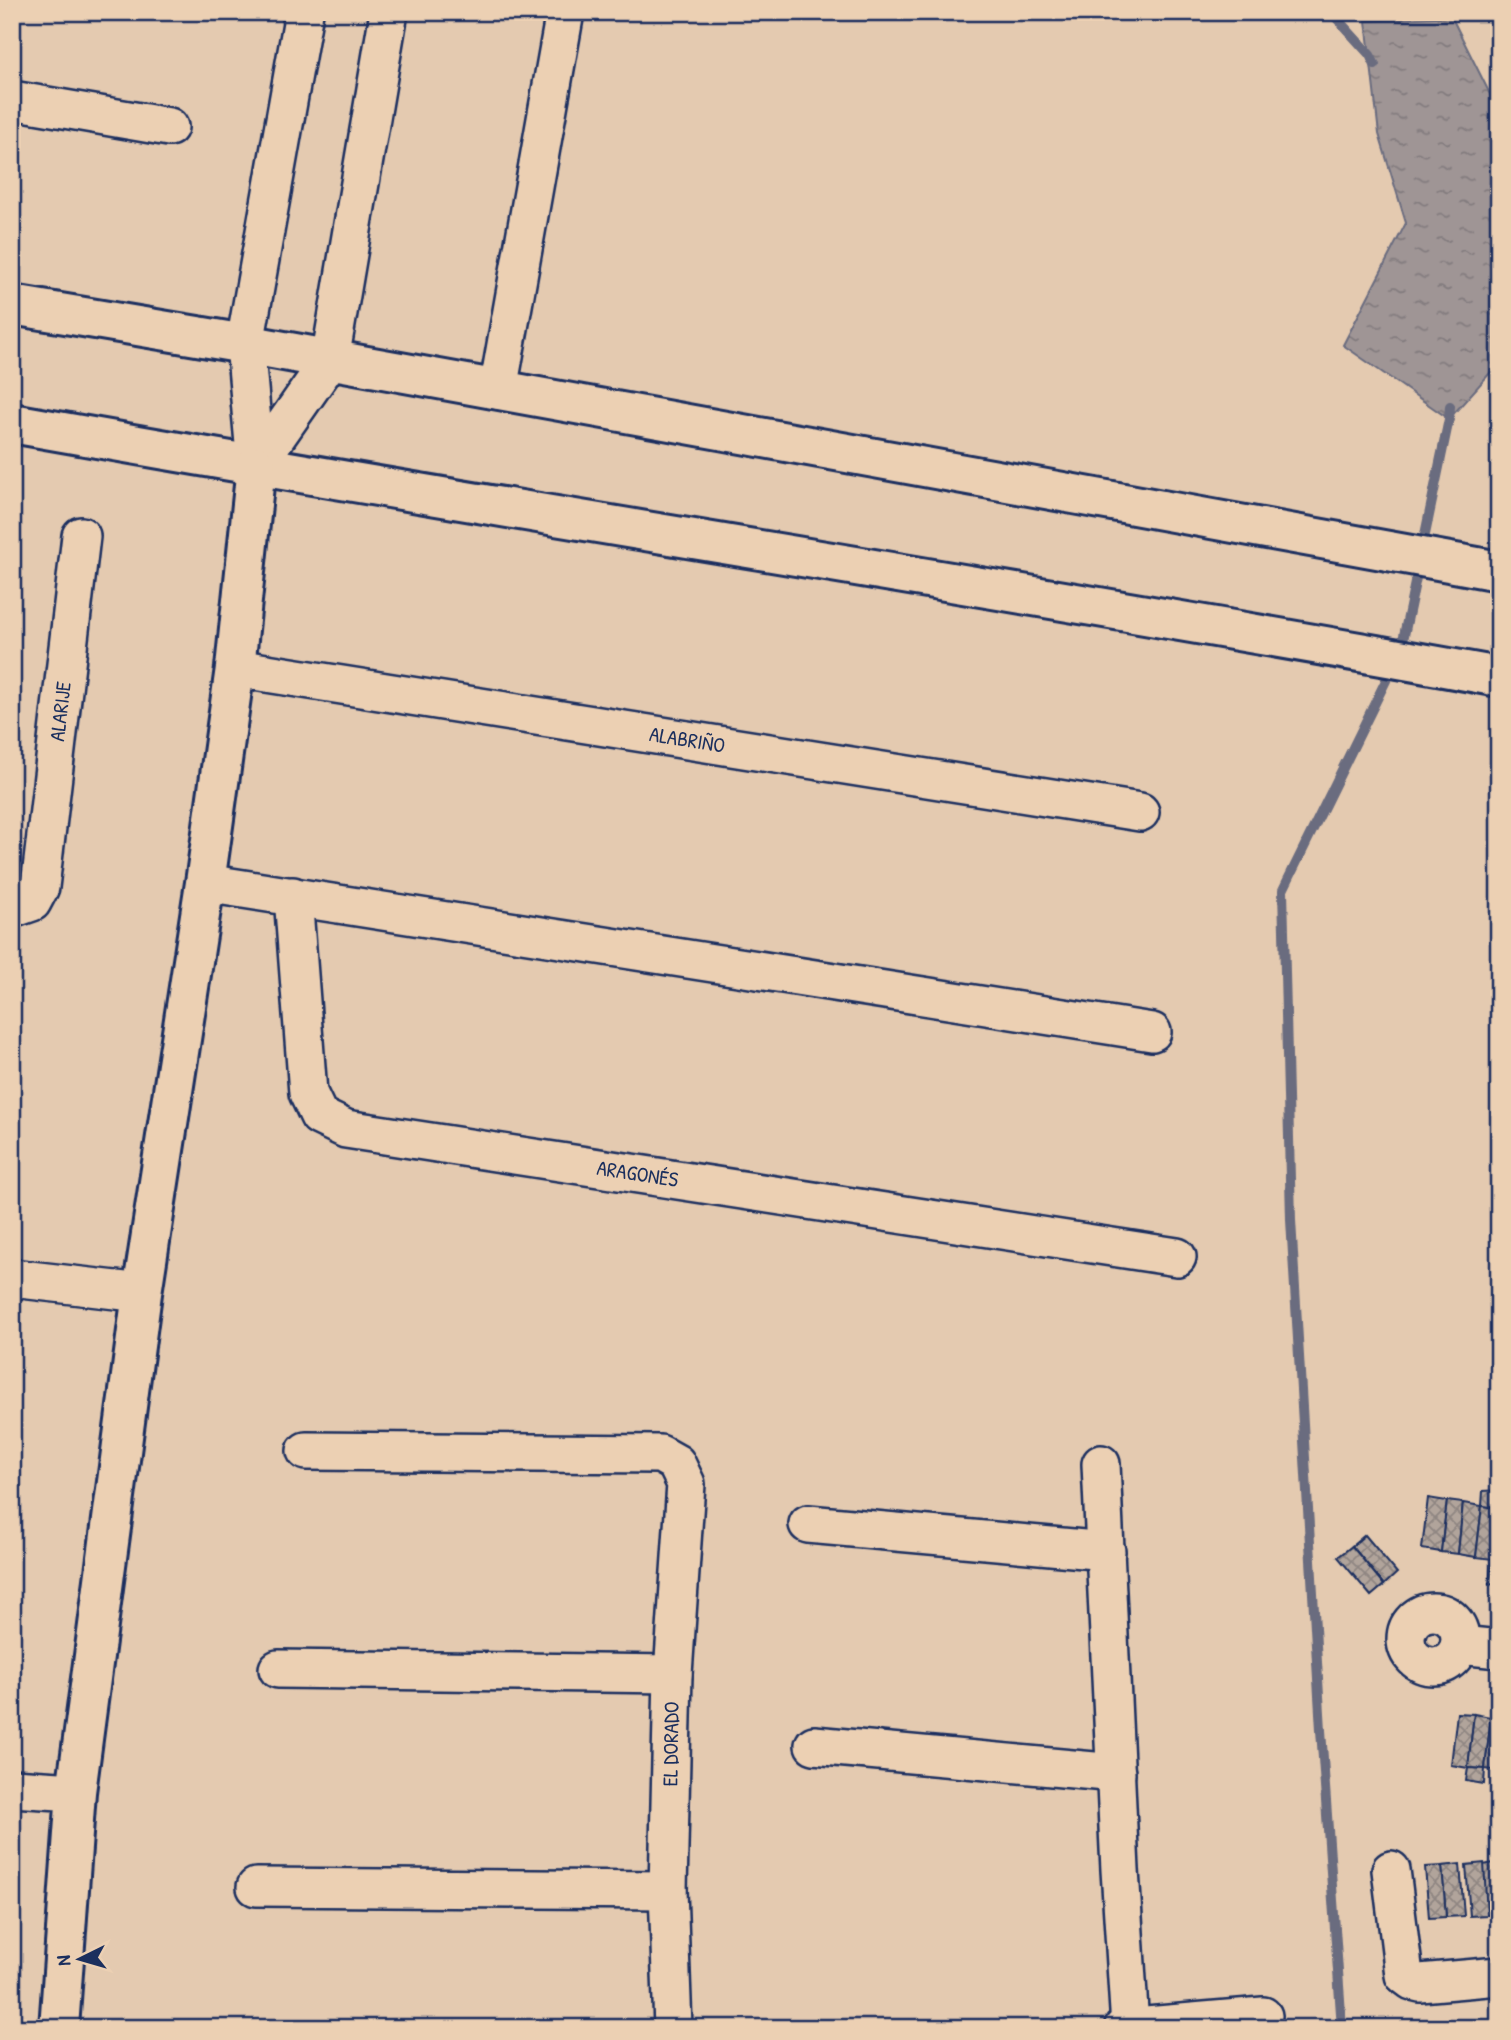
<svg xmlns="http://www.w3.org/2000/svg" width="1511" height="2040" viewBox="0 0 1511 2040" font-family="'Patrick Hand',sans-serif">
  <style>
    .water { fill: url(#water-ripples); stroke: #6a6c7f; stroke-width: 2 }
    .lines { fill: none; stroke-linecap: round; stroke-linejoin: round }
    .stream { stroke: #6a6c7f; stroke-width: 10 }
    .building { fill: url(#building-cross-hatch); stroke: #1b2f5e; stroke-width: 2 }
    .street-casing { stroke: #1b2f5e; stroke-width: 42 }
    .secondary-casing { stroke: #1b2f5e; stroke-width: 44 }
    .street { stroke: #ecd0b3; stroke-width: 37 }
    .secondary { stroke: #ecd0b3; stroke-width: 38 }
    .labels { text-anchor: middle; stroke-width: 5; stroke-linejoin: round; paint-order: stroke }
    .street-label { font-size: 21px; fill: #1b2f5e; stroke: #ecd0b3 }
  </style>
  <defs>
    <pattern id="water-ripples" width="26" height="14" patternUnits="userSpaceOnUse" patternTransform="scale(1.75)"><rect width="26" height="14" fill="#9f9595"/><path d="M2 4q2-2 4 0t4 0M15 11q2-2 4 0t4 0" fill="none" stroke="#817a7d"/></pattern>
    <pattern id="building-cross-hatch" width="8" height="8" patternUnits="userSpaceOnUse" patternTransform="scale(1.75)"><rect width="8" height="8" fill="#b1a49b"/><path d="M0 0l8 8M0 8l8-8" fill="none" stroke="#8f8682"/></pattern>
  </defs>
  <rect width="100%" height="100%" fill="#e4cab0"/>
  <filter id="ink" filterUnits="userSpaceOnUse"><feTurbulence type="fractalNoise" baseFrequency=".0143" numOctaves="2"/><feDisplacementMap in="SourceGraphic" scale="14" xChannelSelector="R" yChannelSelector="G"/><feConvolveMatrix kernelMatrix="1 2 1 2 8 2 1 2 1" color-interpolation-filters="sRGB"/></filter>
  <g filter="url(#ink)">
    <path class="water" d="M1451,16l48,96v251l-50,56 -106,-74 63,-122 -27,-89 -13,-113z"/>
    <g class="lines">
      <g class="stream">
        <path d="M1331,12l39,43 5,10"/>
        <path d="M1342,2028l-21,-298 -30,-510 -8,-330 118,-240 48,-231 1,-13"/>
      </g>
    </g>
    <g class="building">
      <path d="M1499,1490l-2,18 -15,-2 1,-15z"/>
      <path d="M1428,1498l19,3 -6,51 -19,-3z"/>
      <path d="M1447,1501l16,2 -5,51 -17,-2z"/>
      <path d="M1463,1503l19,3 -6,51 -18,-3z"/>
      <path d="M1482,1506l15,2 -5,51 -16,-2z"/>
      <path d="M1495,1532h4v53l-10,-1z"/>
      <path d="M1365,1535l32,38 -13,12 -32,-39z"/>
      <path d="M1352,1546l32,39 -13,11 -33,-39z"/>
      <path d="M1457,1713l17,1 -6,54 -17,-3z"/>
      <path d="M1474,1714l17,3 -6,52 -17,-1z"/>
      <path d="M1491,1717h8v54l-14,-2z"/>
      <path d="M1468,1768l17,1 -1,15 -18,-3z"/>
      <path d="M1499,1862v52l-12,1 -4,-50z"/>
      <path d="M1484,1863l3,52 -17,1 -4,-51z"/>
      <path d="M1460,1864l4,52 -18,1 -4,-51z"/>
      <path d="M1442,1866l4,51 -17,1 -4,-51z"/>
    </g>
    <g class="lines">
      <defs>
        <g id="street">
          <path d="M12,100l157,27"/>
          <path d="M498,390l67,-378"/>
          <path d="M256,466l74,-106 59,-348"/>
          <path d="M256,466l-11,-122 59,-332"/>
          <path id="s1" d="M235,668l905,144"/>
          <path d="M205,883l947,149"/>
          <path id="s2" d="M293,896l15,197 11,23 27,13 831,128"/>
          <path id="s3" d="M12,909l20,-7 8,-15 41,-351"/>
          <path d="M12,1278l130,15"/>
          <path d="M306,1451l354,3 16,9 10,21 -13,190 -5,216 5,138"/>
          <path d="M1101,1464l19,406 10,157"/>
          <path d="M808,1524l298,27"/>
          <circle cx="1433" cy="1639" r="27"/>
          <path d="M1460,1645l39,4"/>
          <path d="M278,1669l395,5"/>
          <path d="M814,1745l302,28"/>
          <path d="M12,1788l64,4"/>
          <path d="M1391,1870l13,105 8,6 8,2 79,-7"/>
          <path d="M256,1887l412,3"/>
          <path d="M1123,2028l140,-12"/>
        </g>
        <g id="secondary">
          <path d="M12,305l233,39 1254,227"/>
          <path d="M12,423c495,88 992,164 1487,254"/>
          <path d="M59,2028l17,-236 66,-499 63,-410 30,-215 21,-202"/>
        </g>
      </defs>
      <use href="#street" class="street-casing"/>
      <use href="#secondary" class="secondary-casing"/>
      <use href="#street" class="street"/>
      <use href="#secondary" class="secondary"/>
    </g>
  </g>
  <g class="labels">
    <g class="street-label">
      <text dy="7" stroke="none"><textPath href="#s3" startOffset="215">ALARIJE</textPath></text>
      <text dy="7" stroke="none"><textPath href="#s1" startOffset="458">ALABRIÑO</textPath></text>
      <text dy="7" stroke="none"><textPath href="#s2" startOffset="548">ARAGONÉS</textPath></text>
      <text transform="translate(671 1744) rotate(-89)" y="7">EL DORADO</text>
    </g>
  </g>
  <rect width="1511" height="2040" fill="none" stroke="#ecd0b3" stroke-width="42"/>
  <rect x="21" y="21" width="1469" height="1998" fill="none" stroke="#1b2f5e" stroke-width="2.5" filter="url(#ink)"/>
  <g transform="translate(80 1959) rotate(265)" stroke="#ecd0b3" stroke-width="5" paint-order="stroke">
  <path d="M0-5L12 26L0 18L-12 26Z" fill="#1b2f5e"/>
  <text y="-10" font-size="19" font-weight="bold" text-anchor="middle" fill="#1b2f5e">N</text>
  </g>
</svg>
